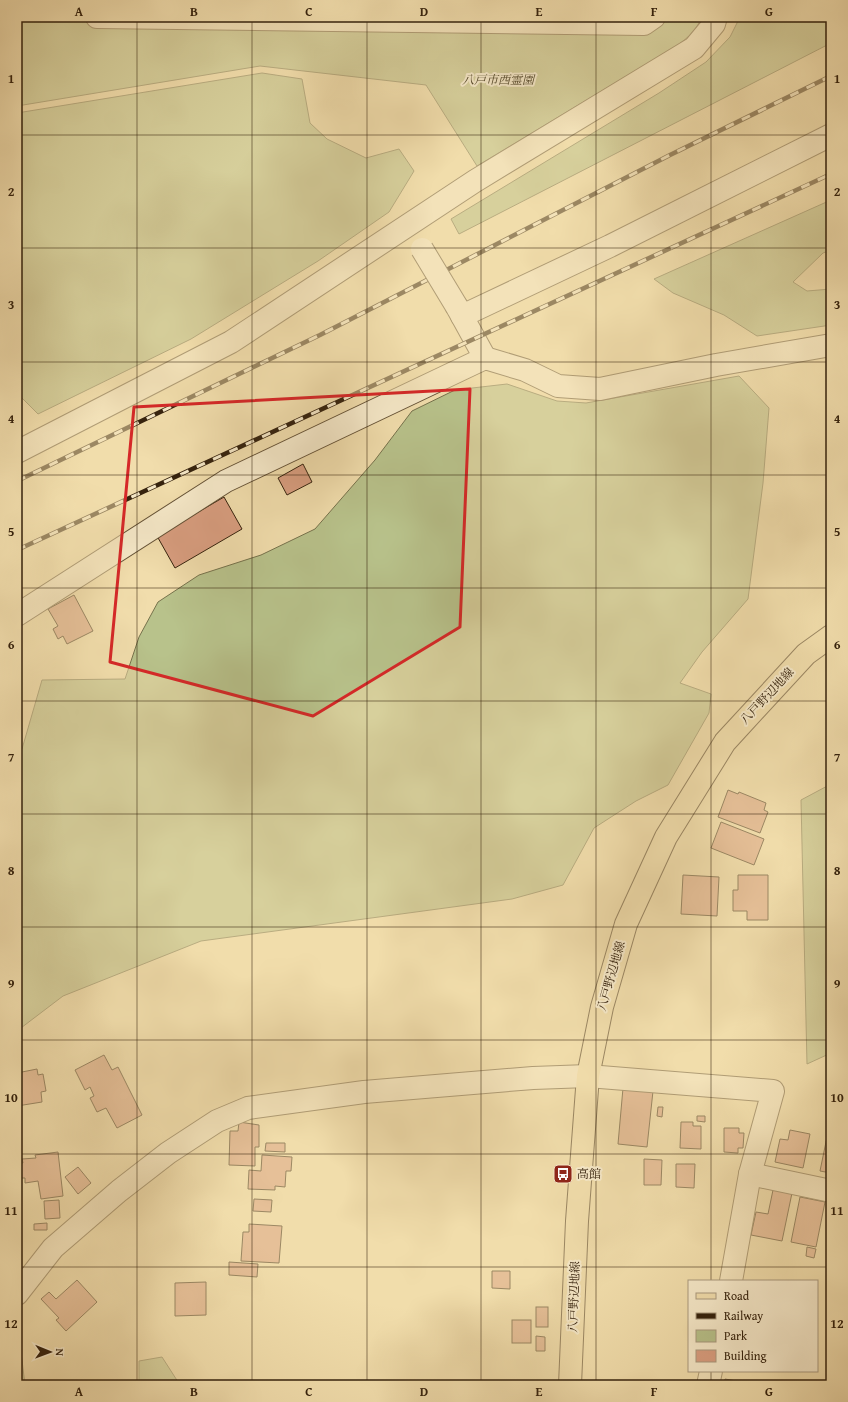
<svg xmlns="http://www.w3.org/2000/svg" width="848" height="1402" viewBox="0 0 848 1402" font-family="'Gentium Book Plus','Noto Serif JP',serif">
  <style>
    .green { fill: #b8c28b; stroke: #76724c }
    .building { fill: #d99e80; stroke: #35220d }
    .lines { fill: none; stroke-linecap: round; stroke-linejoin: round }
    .minor-casing { stroke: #645135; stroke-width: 24 }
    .major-casing { stroke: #35220d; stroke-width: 24 }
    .minor { stroke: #f6e9c9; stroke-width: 22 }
    .major { stroke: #f1ddac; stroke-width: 22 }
    .rail-casing { stroke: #35220d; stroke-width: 4.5 }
    .rail { stroke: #f6e9c9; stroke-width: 3; stroke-dasharray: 9; stroke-linecap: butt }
    .minor-bridge-casing { stroke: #645135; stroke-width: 24; stroke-linecap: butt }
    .minor-bridge { stroke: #f6e9c9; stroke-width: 22 }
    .marked { fill: none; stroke: #d62828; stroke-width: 3; stroke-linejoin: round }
    .grid { fill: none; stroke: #35220d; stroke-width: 1; stroke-opacity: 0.55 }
    .labels { text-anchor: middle; stroke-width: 4; stroke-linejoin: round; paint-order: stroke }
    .park-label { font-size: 12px; font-style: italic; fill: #564a2c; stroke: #f6e9c9 }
    .street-label { font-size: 12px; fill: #35220d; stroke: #f6e9c9 }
    .poi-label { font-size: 12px; fill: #35220d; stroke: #f6e9c9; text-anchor: start }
    .neatline { fill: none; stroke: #35220d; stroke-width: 1.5 }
    .grid-label { font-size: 13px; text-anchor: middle; font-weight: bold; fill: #35220d }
  </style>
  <rect width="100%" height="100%" fill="#f1ddac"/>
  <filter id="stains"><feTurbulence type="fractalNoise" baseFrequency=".005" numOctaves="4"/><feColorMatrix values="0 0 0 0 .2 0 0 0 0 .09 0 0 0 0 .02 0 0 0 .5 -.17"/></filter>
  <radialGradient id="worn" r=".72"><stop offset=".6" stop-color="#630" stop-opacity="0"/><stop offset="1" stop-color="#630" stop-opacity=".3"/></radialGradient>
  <g class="green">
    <path d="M17,17h685l-8,15 -16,13 -201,121 -51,-81 -166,-19 -243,40z"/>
    <path d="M740,17h91v26l-372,191 -8,-15 208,-126 47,-31 24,-25z"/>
    <path d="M262,73l40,6 8,44 17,16 39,19 33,-9 15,22 -25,41 -71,49 -127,78 -153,75 -21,-21v-280z"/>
    <path d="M831,200v50l-8,3 -30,29 14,9 24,-2v36l-74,11 -33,-21 -51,-22 -19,-14z"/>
    <path d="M739,376l30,32 -6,75 -15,116 -46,53 -22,31 31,11 -2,19 -41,72 -32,16 -42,27 -31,57 -51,14 -311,42 -138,55 -46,35v-280l5,-2 20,-69 83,-1 14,-42 19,-35 41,-27 62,-20 54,-26 60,-69 37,-49 43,-21 52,-6 50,17 29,2z"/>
    <path d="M831,784v269l-24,11 -6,-264z"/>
    <path d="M17,1329l2,7 6,49h-8z"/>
    <path d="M162,1357l18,28h-41v-24z"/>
  </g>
  <g class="building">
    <path d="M303,464l9,18 -25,13 -9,-17z"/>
    <path d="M224,497l18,32 -67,39 -18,-32z"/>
    <path d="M74,595l19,36 -26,13 -4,-8 -5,3 -5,-10 5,-3 -10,-17z"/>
    <path d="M728,790l10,4 1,-2 27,11 -2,7 4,2 -8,21 -42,-16z"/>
    <path d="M721,822l43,17 -10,26 -43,-17z"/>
    <path d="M683,875l36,2 -2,39 -36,-2z"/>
    <path d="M738,875h30v45h-21v-9h-14v-21h5z"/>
    <path d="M104,1055l8,15 6,-3 24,48 -25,13 -11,-20 -9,4 -7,-14 4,-2 -4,-9 -5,3 -10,-20z"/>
    <path d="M37,1069l1,6 5,-1 3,17 -5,1 1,10 -25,4v-33z"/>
    <path d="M623,1088l30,3 -6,56 -29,-3z"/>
    <path d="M658,1107h5l-1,10 -5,-1z"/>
    <path d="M697,1116h8v6l-8,-1z"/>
    <path d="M239,1122l20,3v22h-4v19l-26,-1 1,-34h8z"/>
    <path d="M681,1122h12v4h8v23l-21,-1z"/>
    <path d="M724,1128h15v5h5l-1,15h-5v5l-14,-1z"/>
    <path d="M790,1130l20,4 -7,34 -28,-6 5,-23 8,1z"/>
    <path d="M827,1137l4,1v35l-11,-2z"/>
    <path d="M266,1143h19v9l-20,-1z"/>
    <path d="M58,1152l5,44 -22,3 -3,-18 -13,2v-5h-5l-2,-15h5l-1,-4 14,-1 -1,-3z"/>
    <path d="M262,1155l30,2 -1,14h-5l-1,16 -10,-1v4l-27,-1 1,-19 12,1z"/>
    <path d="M644,1159l18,1 -1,25h-17z"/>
    <path d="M676,1164h19l-1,24 -18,-1z"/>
    <path d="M78,1167l13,16 -13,11 -13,-17z"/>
    <path d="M773,1190l19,3 -10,48 -31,-6 5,-23 12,2z"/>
    <path d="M800,1197l25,5 -9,45 -25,-5z"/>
    <path d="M254,1199l18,1 -1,12 -18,-1z"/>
    <path d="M59,1200l1,18 -15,1 -1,-18z"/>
    <path d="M47,1223v7h-13v-6z"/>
    <path d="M249,1224l33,2 -3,37 -38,-2 2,-29h6z"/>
    <path d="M807,1247l9,2 -2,9 -8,-2z"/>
    <path d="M229,1262l29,2 -1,13 -28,-2z"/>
    <path d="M492,1271h18v18l-18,-1z"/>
    <path d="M77,1280l20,22 -31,29 -10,-11 3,-2 -18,-19 8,-7 7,7z"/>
    <path d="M206,1282v33l-31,1v-33z"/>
    <rect x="536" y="1307" width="12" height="20"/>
    <rect x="512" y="1320" width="19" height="23"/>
    <path d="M536,1336l9,1v14h-9z"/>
    <path d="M725,1379l17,3 -1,3h-17z"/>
  </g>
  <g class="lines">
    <defs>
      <g id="minor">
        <path d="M97,17l547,7 10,-7"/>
        <path d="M457,307l28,51"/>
        <path d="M462,316l148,-70 221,-111"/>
        <path d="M17,452l214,-110 244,-161 219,-133 20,-24 2,-7"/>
        <path d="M17,615l209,-134 259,-123 40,12 33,16 42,3 116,-24 115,-20"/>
        <path d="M750,1174l81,17"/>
        <path d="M17,1294l36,-46 66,-57 49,-38 49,-32 31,-13 116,-16 169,-14 55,-2 185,15 -23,83 -19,107"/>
        <path d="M708,1385l3,-14"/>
      </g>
      <path id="major" d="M570,1385l7,-164 11,-145 14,-69 24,-83 40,-87 59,-95 81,-88 25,-18"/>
    </defs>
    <use href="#minor" class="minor-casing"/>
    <use href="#major" class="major-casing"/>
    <use href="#minor" class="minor"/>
    <use href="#major" class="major"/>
    <defs>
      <g id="rail">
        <path d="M17,481l303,-146 350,-180 161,-79"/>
        <path d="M17,550l814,-376"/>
      </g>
    </defs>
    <use href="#rail" class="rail-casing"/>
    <use href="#rail" class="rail"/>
    <defs>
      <path id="minor-bridge" d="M422,249l35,58"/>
    </defs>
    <use href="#minor-bridge" class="minor-bridge-casing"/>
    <use href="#minor-bridge" class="minor-bridge"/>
  </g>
  <path d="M0 0H848V1402H0ZM470,389l-10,238 -147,89 -203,-54 24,-255z" fill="#f1ddac" fill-opacity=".55" fill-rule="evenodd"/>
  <path class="marked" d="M470,389l-10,238 -147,89 -203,-54 24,-255z"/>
  <path class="grid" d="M137,17v1368M252,17v1368M367,17v1368M481,17v1368M596,17v1368M711,17v1264M17,135h814M17,248h814M17,362h814M17,475h814M17,588h814M17,701h814M17,814h814M17,927h814M17,1040h814M17,1154h814M17,1267h814M711,1371v14"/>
  <defs>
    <symbol id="bus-square" viewBox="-11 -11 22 22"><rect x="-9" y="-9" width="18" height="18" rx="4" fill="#8f2418" stroke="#f6e9c9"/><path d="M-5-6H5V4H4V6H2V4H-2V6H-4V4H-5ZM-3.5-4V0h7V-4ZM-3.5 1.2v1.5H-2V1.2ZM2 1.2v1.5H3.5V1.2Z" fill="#fff"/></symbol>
  </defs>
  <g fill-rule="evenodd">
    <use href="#bus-square" x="552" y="1163" width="22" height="22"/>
  </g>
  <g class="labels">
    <g class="park-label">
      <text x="498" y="84">八戸市西霊園</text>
    </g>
    <g class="street-label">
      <text transform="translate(767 696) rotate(-47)" y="4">八戸野辺地線</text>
      <text transform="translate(611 976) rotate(-74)" y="4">八戸野辺地線</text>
      <text transform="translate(574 1297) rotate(-88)" y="4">八戸野辺地線</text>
    </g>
    <g class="poi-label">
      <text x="577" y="1178">高館</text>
    </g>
  </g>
  <rect width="848" height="1402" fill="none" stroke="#f1ddac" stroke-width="44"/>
  <rect x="688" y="1280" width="130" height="92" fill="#f6e9c9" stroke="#a9997e"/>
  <rect x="696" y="1293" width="20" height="6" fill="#f1ddac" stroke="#a9997e"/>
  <text x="724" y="1300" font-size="12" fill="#35220d">Road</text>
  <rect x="696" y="1313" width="20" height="6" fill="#35220d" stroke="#a9997e"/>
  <text x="724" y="1320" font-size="12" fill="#35220d">Railway</text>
  <rect x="696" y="1330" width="20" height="12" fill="#b8c28b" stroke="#a9997e"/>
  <text x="724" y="1340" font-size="12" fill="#35220d">Park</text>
  <rect x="696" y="1350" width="20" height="12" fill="#d99e80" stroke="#a9997e"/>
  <text x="724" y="1360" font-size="12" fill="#35220d">Building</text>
  <g transform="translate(50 1352) rotate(91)" stroke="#f6e9c9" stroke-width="3" paint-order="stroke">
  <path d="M0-3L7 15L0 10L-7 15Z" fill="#35220d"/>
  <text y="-6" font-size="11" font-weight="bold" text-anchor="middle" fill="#35220d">N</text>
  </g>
  <rect x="22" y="22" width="804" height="1358" class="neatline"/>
  <g class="grid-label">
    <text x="79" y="16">A</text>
    <text x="194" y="16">B</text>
    <text x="309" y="16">C</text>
    <text x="424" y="16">D</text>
    <text x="539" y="16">E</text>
    <text x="654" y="16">F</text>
    <text x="769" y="16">G</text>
    <text x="11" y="83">1</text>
    <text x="837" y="83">1</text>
    <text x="11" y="196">2</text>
    <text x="837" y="196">2</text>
    <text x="11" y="309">3</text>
    <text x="837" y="309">3</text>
    <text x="11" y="423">4</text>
    <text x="837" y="423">4</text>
    <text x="11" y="536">5</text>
    <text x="837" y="536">5</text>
    <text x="11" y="649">6</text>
    <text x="837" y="649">6</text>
    <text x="11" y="762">7</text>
    <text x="837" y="762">7</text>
    <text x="11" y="875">8</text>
    <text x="837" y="875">8</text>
    <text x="11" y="988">9</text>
    <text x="837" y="988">9</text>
    <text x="11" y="1102">10</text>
    <text x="837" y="1102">10</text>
    <text x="11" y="1215">11</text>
    <text x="837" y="1215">11</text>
    <text x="11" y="1328">12</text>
    <text x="837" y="1328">12</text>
    <text x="79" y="1396">A</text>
    <text x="194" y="1396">B</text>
    <text x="309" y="1396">C</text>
    <text x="424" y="1396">D</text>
    <text x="539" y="1396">E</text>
    <text x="654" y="1396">F</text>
    <text x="769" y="1396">G</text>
  </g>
  <rect width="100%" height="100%" filter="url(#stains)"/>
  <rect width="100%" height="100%" fill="url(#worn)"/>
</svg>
